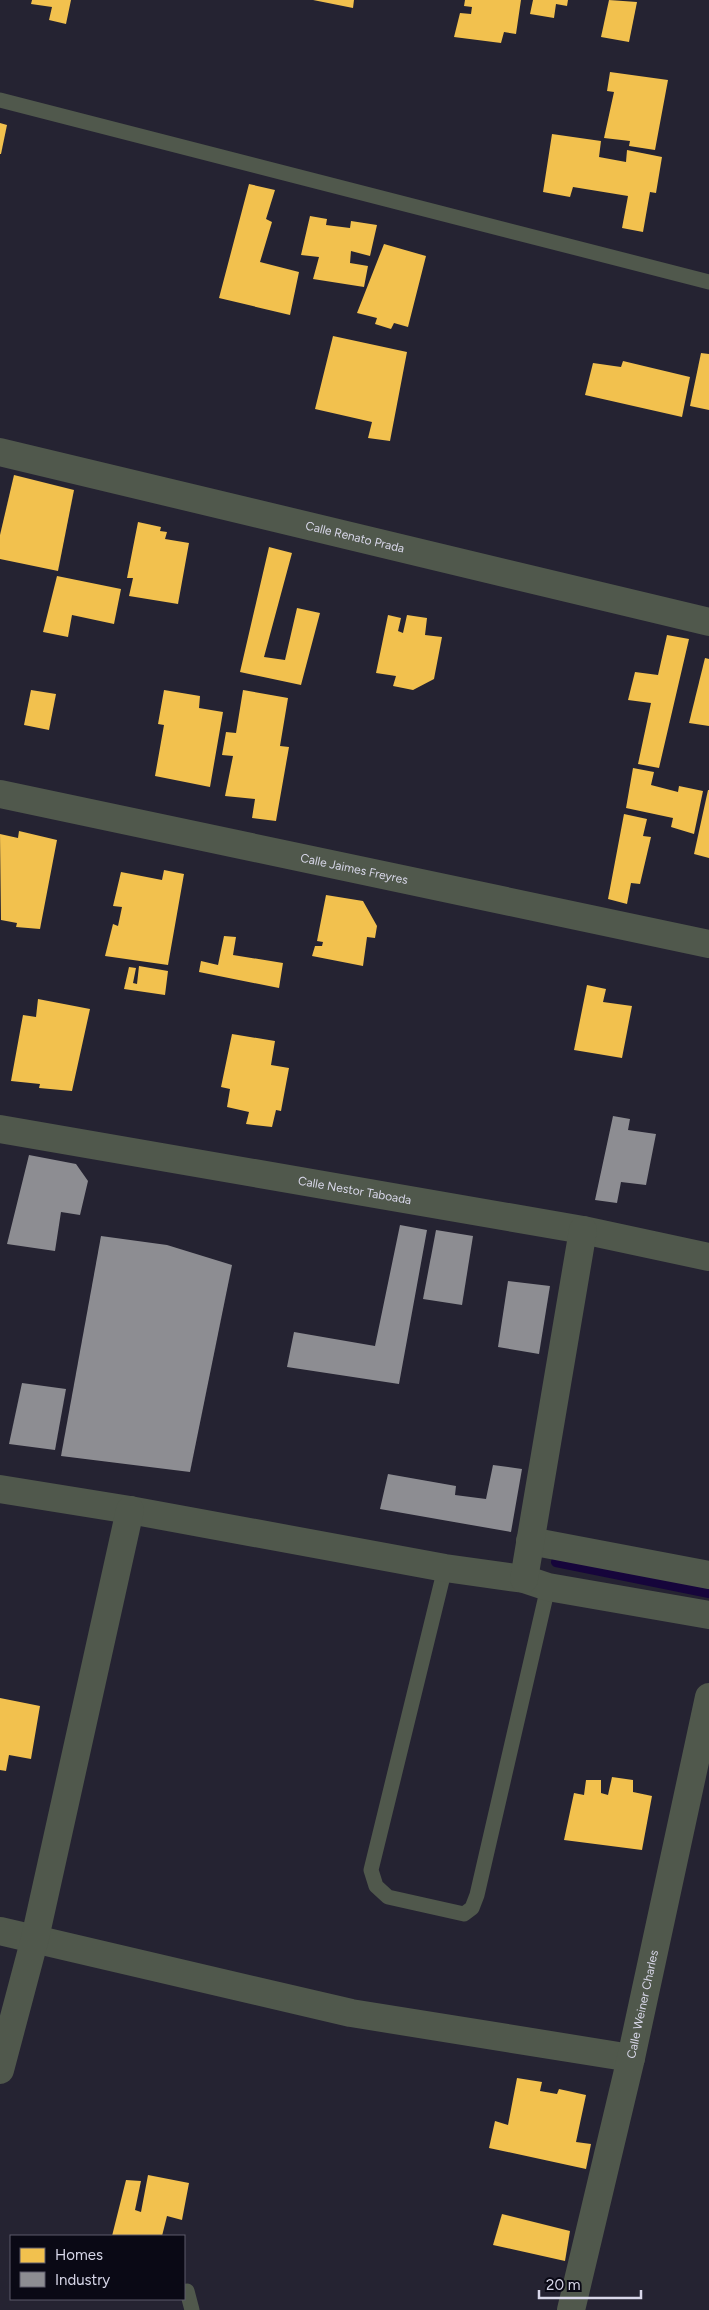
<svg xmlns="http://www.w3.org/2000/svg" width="709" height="2310" viewBox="0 0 709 2310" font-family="Figtree,sans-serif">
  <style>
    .homes { fill: #f2c14e }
    .industry { fill: #8d8d92 }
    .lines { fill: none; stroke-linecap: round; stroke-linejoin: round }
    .stream { stroke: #16053b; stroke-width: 10 }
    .service { stroke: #50584c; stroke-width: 15 }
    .minor { stroke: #50584c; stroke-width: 28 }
    .labels { text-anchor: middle; stroke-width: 5; stroke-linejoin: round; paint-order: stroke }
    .street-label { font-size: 12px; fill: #d8d7e9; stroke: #0a0915 }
  </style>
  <rect width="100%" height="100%" fill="#252332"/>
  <g class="homes">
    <path d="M32,0h39l-5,24 -17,-4 3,-13 -21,-3z"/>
    <path d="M313,0h41l-1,8z"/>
    <path d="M465,0h56l-5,34 -12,-2 -3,11 -47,-6 6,-24 11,1 1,-7 -8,-1z"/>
    <path d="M533,0h35l-1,6 -11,-2 -2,14 -24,-4z"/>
    <path d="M609,0l28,2 -8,40 -28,-5z"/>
    <path d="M610,72l58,8 -13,70 -26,-4 1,-5 -26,-3 10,-46 -7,-1z"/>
    <path d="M0,123l7,2 -6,29h-1z"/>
    <path d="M552,134l49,7 -2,16 27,5 1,-12 35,7 -6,36 -6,-1 -7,40 -21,-4 6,-32 -55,-9 -3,10 -27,-5z"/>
    <path d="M249,184l26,6 -9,29 6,3 -12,40 39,10 -9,43 -71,-17z"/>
    <path d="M310,216l17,3 -1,6 24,3 1,-7 26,4 -7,31 -19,-5 -1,12 18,3 -4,21 -51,-8 6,-22 -18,-2z"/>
    <path d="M384,244l42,12 -18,71 -14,-4 -3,6 -16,-5 2,-6 -20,-5z"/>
    <path d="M333,336l74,16 -17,89 -22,-3 4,-16 -57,-13z"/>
    <path d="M701,353l8,1v56l-19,-4z"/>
    <path d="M623,361l67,16 -8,40 -97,-22 8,-32 28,4z"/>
    <path d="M14,475l60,15 -16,81 -58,-12v-24z"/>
    <path d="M138,522l23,5 -1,4 7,1 -2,7 24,4 -11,61 -49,-8 4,-18h-6z"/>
    <path d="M269,547l23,6 -28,104 21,3 12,-52 23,5 -19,72 -61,-13z"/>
    <path d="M57,576l64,13 -7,35 -42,-9 -4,22 -25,-5z"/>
    <path d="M388,615l13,3 -3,13 5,2 4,-18 20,3 -2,17 17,2 -8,42 -21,11 -20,-4 3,-10 -20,-3z"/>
    <path d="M667,635l22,4 -30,129 -21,-4 13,-61 -23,-3 7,-28 23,3z"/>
    <path d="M705,658l4,1v67l-20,-3z"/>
    <path d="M31,690l25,4 -7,36 -25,-5z"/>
    <path d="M164,690l36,6 -1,12 24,4 -13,75 -55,-11 9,-51 -6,-1z"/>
    <path d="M243,690l45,8 -8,48 9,1 -13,74 -24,-3 3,-19 -30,-3 8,-40 -11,-1 4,-23 10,1z"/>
    <path d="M633,768l21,4 -3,13 27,7 1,-6 24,5 -9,43 -23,-7 2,-9 -47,-10z"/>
    <path d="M708,790h1v68l-15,-4z"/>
    <path d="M624,814l23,5 -4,17 8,1 -11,47 -9,-1 -4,21 -19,-5z"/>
    <path d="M19,831l38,9 -17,89 -24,-2 1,-4 -16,-3 -1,-86 18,4z"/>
    <path d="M164,870l20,4 -16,91 -63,-9 8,-32 5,2 4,-19 -9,-1 8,-34 41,8z"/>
    <path d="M326,895l37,6 14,25 -2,12 -8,-1 -4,29 -51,-10 3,-10h7l1,-4 -6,-1z"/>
    <path d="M224,936l12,1 -3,18 50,8 -4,25 -80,-16 2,-11 17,4z"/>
    <path d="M139,966l29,5 -3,24 -41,-6 5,-22 7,1 -3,15 4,1z"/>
    <path d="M587,985l19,4 -3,13 29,4 -10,52 -48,-8z"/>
    <path d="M38,999l52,10 -18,82 -33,-3 1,-4 -29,-3 12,-66 13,2z"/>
    <path d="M232,1034l43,7 -4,24 18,3 -8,43 -5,-1 -4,17 -26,-3 3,-12 -22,-5 3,-18 -9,-2z"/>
    <path d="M0,1698l40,8 -9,53 -22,-4 -3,16 -6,-1z"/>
    <path d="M612,1777l21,3v12l19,4 -10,54 -78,-10 10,-47 10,2 2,-15h15v13l7,2z"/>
    <path d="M517,2078l25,4 -2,9 17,3 2,-5 27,6 -10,47 15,2 -5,25 -97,-21 6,-27 13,4z"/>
    <path d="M148,2175l41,8 -7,37 -15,-4 -5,20h-50l14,-56 15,1 -6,29 6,2z"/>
    <path d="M502,2214l68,17 -5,30 -72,-16z"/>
  </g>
  <g class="industry">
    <path d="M613,1116l17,3 -2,11 28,4 -10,51 -25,-3 -4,21 -22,-3z"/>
    <path d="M29,1155l47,9 12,17 -8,34 -19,-3 -6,39 -48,-7z"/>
    <path d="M400,1225l27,5 -28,154 -112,-17 7,-35 81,14z"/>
    <path d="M436,1230l37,6 -11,69 -39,-6z"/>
    <path d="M101,1236l66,9 65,20 -42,207 -129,-16z"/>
    <path d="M508,1281l42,5 -11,68 -41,-7z"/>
    <path d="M22,1383l44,6 -11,61 -46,-6z"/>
    <path d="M493,1465l29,4 -11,63 -131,-23 8,-35 68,12 -1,9 31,4z"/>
  </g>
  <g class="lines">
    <path class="stream" d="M556,1562l153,31"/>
    <g class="service">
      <path d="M0,100l709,182"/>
      <path d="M445,1568l-74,302 5,16 12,11 76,17 8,-6 5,-13 71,-308"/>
      <path d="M187,2291l5,19"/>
    </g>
    <g class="minor">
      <path id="s1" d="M0,452l709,170"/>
      <path id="s2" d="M0,794l709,150"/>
      <path id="s3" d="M0,1129l583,101 126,27"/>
      <path d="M0,1489l130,21 315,58 79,11 24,8 161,28"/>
      <path d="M530,1541l179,34"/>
      <path d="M524,1579l59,-349"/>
      <path d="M0,1931l351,82 280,45"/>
      <path d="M0,2070l35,-132 95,-428"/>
      <path id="s4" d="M571,2310l60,-252 78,-361"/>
    </g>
  </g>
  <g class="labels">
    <g class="street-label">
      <text dy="4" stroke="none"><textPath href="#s1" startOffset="365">Calle Renato Prada</textPath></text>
      <text dy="4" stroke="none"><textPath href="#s2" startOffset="362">Calle Jaimes Freyres</textPath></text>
      <text dy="4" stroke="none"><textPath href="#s3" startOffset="360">Calle Nestor Taboada</textPath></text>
      <text dy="4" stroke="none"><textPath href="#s4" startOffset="314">Calle Weiner Charles</textPath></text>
    </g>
  </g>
  <rect x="10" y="2235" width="175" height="65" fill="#0a0915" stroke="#5c5b6a"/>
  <rect x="20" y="2248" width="25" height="15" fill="#f2c14e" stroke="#5c5b6a"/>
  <text x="55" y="2260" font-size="15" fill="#d8d7e9">Homes</text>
  <rect x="20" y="2272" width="25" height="15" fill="#8d8d92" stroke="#5c5b6a"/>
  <text x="55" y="2285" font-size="15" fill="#d8d7e9">Industry</text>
  <path d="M539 2290v8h102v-8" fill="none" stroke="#d8d7e9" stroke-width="2.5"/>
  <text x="546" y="2290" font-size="15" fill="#d8d7e9" stroke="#0a0915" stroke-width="4" paint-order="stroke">20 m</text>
</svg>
